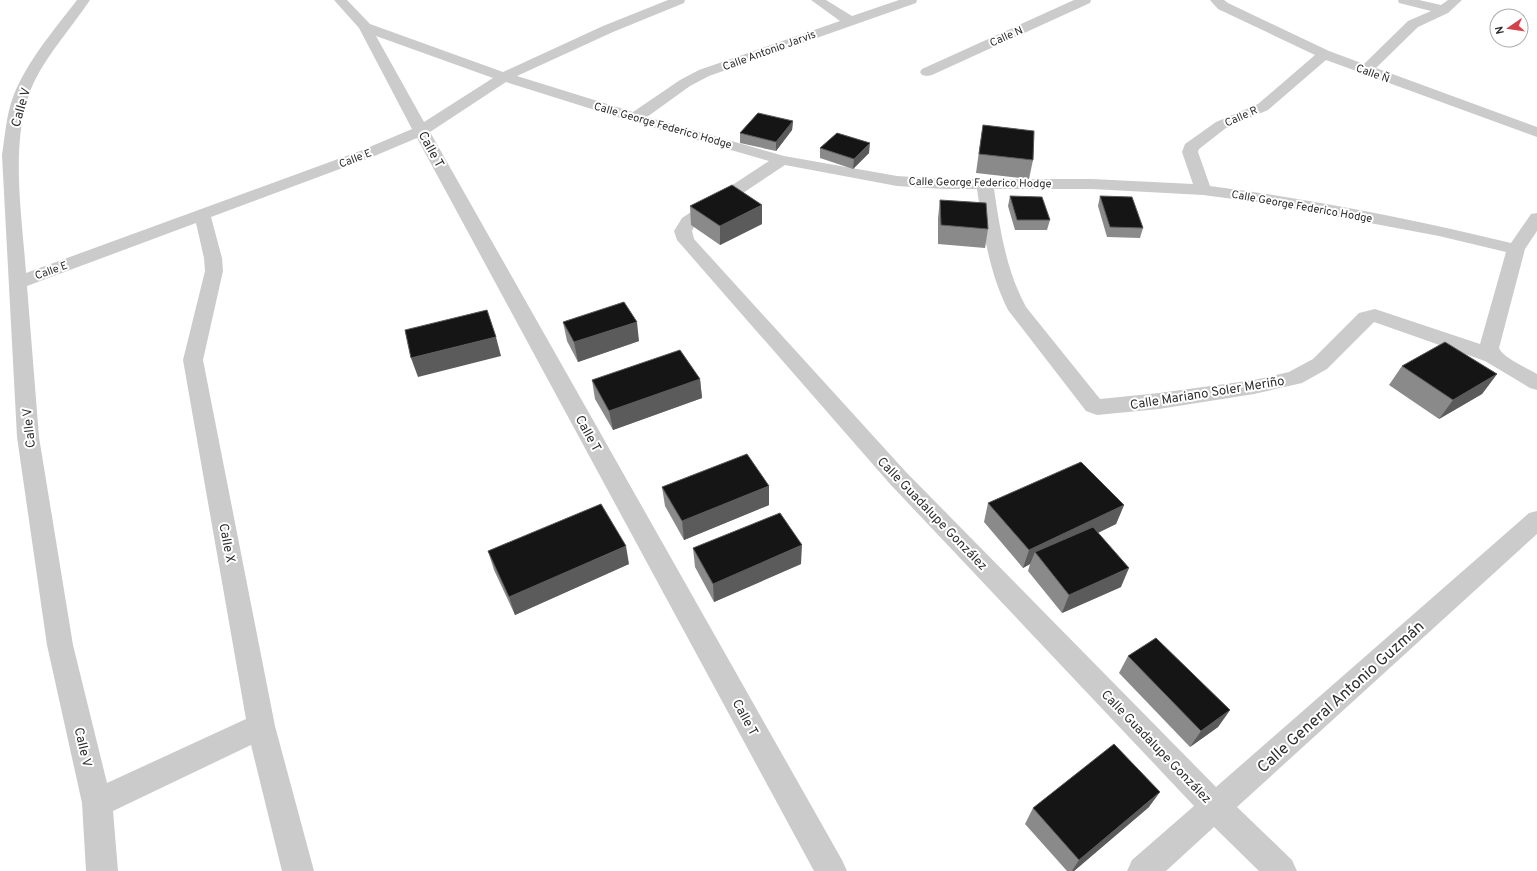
<svg xmlns="http://www.w3.org/2000/svg" width="1537" height="871" viewBox="0 0 1537 871" font-family="Overpass,sans-serif">
  <style>
    .lines { fill: none; stroke-linecap: round; stroke-linejoin: round }
    .minor { fill: #cbcbcb; fill-rule: evenodd }
    .wall { fill: #8a8a8a }
    .shaded-wall { fill: #5b5b5b }
    .building { fill: #151515; stroke: #5b5b5b }
    .labels { text-anchor: middle; stroke-width: 4; stroke-linejoin: round; paint-order: stroke }
    .far-street-label { font-size: 11px; fill: #2e2e2e; stroke: #fff }
    .street-label { font-size: 13px; fill: #2e2e2e; stroke: #fff }
    .near-street-label { font-size: 16px; fill: #2e2e2e; stroke: #fff }
  </style>
  <rect width="100%" height="100%" fill="#fff"/>
  <g class="lines">
    <g class="minor">
      <path d="M77,0h13c-18,27 -40,51 -55,80 -27,54 -13,134 -9,193l334,-122 52,-22 -53,-101 -25,-28h13l23,24 133,48 100,-46 65,-26h17l-1,3 -71,29 -96,44 116,36 47,-32 19,-10 141,-49 -29,-21h15l26,16 47,-16h18l-1,3 -207,73 -19,10 -43,31 137,39 113,20 47,3h148l101,5 -11,-32 3,-8 31,-22 42,-18 57,-49 -97,-46 -8,-9h14l4,3 101,48 35,13 44,-43 23,-10 -32,-8 -1,-3h21l22,5 7,-5h14l-14,13 -30,14 -42,41 161,59v10l-211,-77 -58,50 -42,18 -27,21 -1,3 12,34c101,13 202,33 301,57l20,-29 6,-1v18l-12,18 -26,99c4,10 28,20 38,26v16l-7,-2 -45,-27 -111,-39 -47,47 -25,14 -48,11 -95,15 -62,6 -11,-4 -78,-101c-19,-38 -25,-79 -31,-121h-33l-47,-3 -112,-21 -90,60 -3,6 2,8 212,233 310,315 313,-274 8,-2v23l-300,273 55,53 5,11h-38l-45,-44 -48,44h-39l5,-11 62,-54 -304,-322 -213,-244 -3,-9 8,-13 87,-57 -139,-40 -124,-39 -76,50 412,728 5,11h-33l-397,-733 -45,19 -161,60 11,41 1,13 -20,89 72,366 39,145h-32l-31,-126 -138,66 5,60h-32l-4,-68 -35,-158 -30,-208 -15,-282c3,-19 4,-39 11,-58 14,-36 41,-67 64,-97zM376,36l117,42 -69,44zM994,189h98l111,6 61,8 175,33 67,16 -26,92 -105,-35 -16,4 -46,46 -24,13 -35,8 -95,13 -59,6 -74,-92c-20,-37 -26,-77 -32,-118zM196,223l8,35 1,13 -22,89 63,359 -139,64 -34,-138 -34,-208 -12,-151z"/>
      <path d="M1074,0h17l-1,3 -158,72 -5,1 -5,-1 -2,-3 2,-3z"/>
    </g>
  </g>
  <g class="wall">
    <path d="M793,121l-1,9 -16,21 -36,-8v-10z"/>
    <path d="M983,125l50,35 -4,19 -53,-6 4,-29z"/>
    <path d="M820,148l49,5 -16,16 -33,-11z"/>
    <path d="M1010,196l40,24 -3,10h-32l-7,-24z"/>
    <path d="M1100,196l43,32 -3,10 -33,-1 -9,-31z"/>
    <path d="M940,200l48,29 -3,19 -47,-4v-26z"/>
    <path d="M690,206l72,18 -42,21 -29,-20z"/>
    <path d="M563,322l76,19 -61,21 -11,-21z"/>
    <path d="M1402,366l95,8 -15,20 -43,25 -50,-34z"/>
    <path d="M700,379l2,19 -89,32 -18,-31 -3,-19z"/>
    <path d="M662,487l107,18 -85,35 -19,-34z"/>
    <path d="M988,503l136,2 -8,19 -18,9 23,54 -59,26 -34,-42 2,-7 -7,4 -39,-46z"/>
    <path d="M693,548l108,16 -87,38 -19,-35z"/>
    <path d="M488,551l141,13 -114,51 -21,-45z"/>
    <path d="M1128,656l102,54 -12,17 -28,20 -71,-74z"/>
    <path d="M1149,807l-75,64h-7l-42,-47 8,-16z"/>
  </g>
  <g class="shaded-wall">
    <path d="M793,121l-1,9 -16,21v-9z"/>
    <path d="M870,143l-1,10 -16,16 1,-10z"/>
    <path d="M762,205v19l-42,21v-19z"/>
    <path d="M637,322l2,19 -61,21 -4,-20z"/>
    <path d="M496,337l5,19 -83,21 -7,-19z"/>
    <path d="M1497,374l-15,20 -43,25 14,-19z"/>
    <path d="M700,379l2,19 -89,32 -4,-19z"/>
    <path d="M769,486v19l-85,35 -2,-19z"/>
    <path d="M1124,505l-8,19 -75,36 -6,-8 -5,12 -7,4 6,-18z"/>
    <path d="M802,545l-1,19 -87,38 -1,-18z"/>
    <path d="M626,546l3,18 -114,51 -6,-18z"/>
    <path d="M1129,568l-8,19 -59,26 7,-18z"/>
    <path d="M1230,710l-12,17 -28,20 11,-16z"/>
    <path d="M1160,792l-11,15 -75,64h-2l7,-11z"/>
  </g>
  <g class="building">
    <path d="M758,113l35,8 -17,21 -36,-9z"/>
    <path d="M983,125l51,6 -1,29 -54,-6z"/>
    <path d="M837,133l33,10 -16,16 -34,-11z"/>
    <path d="M732,185l30,20 -42,21 -30,-20z"/>
    <path d="M1010,196l32,1 8,23h-33z"/>
    <path d="M1100,196l32,1 11,31 -33,-1z"/>
    <path d="M940,200l46,3 2,26 -47,-4z"/>
    <path d="M624,302l13,20 -63,20 -11,-20z"/>
    <path d="M487,310l9,27 -85,21 -6,-28z"/>
    <path d="M1445,342l52,32 -44,26 -51,-34z"/>
    <path d="M680,350l20,29 -91,32 -17,-31z"/>
    <path d="M747,454l22,32 -87,35 -20,-34z"/>
    <path d="M1081,462l43,43 -95,45 -41,-47z"/>
    <path d="M601,504l25,42 -117,51 -21,-46z"/>
    <path d="M780,513l22,32 -89,39 -20,-36z"/>
    <path d="M1093,527l36,41 -60,27 -34,-43z"/>
    <path d="M1156,638l74,72 -29,21 -73,-75z"/>
    <path d="M1114,744l46,48 -81,68 -46,-52z"/>
  </g>
  <g class="labels">
    <g class="far-street-label">
      <text transform="translate(1006 36) rotate(-24)" y="4">Calle N</text>
      <text transform="translate(769 50) rotate(-20)" y="4">Calle Antonio Jarvis</text>
      <text transform="translate(1373 73) rotate(20)" y="4">Calle Ñ</text>
      <text transform="translate(1241 116) rotate(-24)" y="4">Calle R</text>
      <text transform="translate(663 125) rotate(16)" y="4">Calle George Federico Hodge</text>
      <text transform="translate(355 158) rotate(-21)" y="4">Calle E</text>
      <text transform="translate(980 182) rotate(1)" y="4">Calle George Federico Hodge</text>
      <text transform="translate(1302 206) rotate(10)" y="4">Calle George Federico Hodge</text>
      <text transform="translate(51 270) rotate(-20)" y="4">Calle E</text>
    </g>
    <g class="street-label">
      <text transform="translate(20 107) rotate(-74)" y="5">Calle V</text>
      <text transform="translate(432 149) rotate(61)" y="5">Calle T</text>
      <text transform="translate(1207 392) rotate(-9)" y="5">Calle Mariano Soler Meriño</text>
      <text transform="translate(28 428) rotate(-96)" y="5">Calle V</text>
      <text transform="translate(589 433) rotate(61)" y="5">Calle T</text>
      <text transform="translate(933 513) rotate(46)" y="5">Calle Guadalupe González</text>
      <text transform="translate(228 543) rotate(79)" y="5">Calle X</text>
      <text transform="translate(746 717) rotate(61)" y="5">Calle T</text>
      <text transform="translate(1157 746) rotate(46)" y="5">Calle Guadalupe González</text>
      <text transform="translate(84 747) rotate(77)" y="5">Calle V</text>
    </g>
    <g class="near-street-label">
      <text transform="translate(1340 696) rotate(-42)" y="6">Calle General Antonio Guzmán</text>
    </g>
  </g>
  <g transform="translate(1509 28) rotate(257)"><circle r="19" fill="#ffffff" stroke="#ababab"/>
  <path d="M0-3L7 15L0 10L-7 15Z" fill="#d44049"/>
  <text y="-6" font-size="11" font-weight="bold" text-anchor="middle" fill="#2e2e2e">N</text>
  </g>
</svg>
